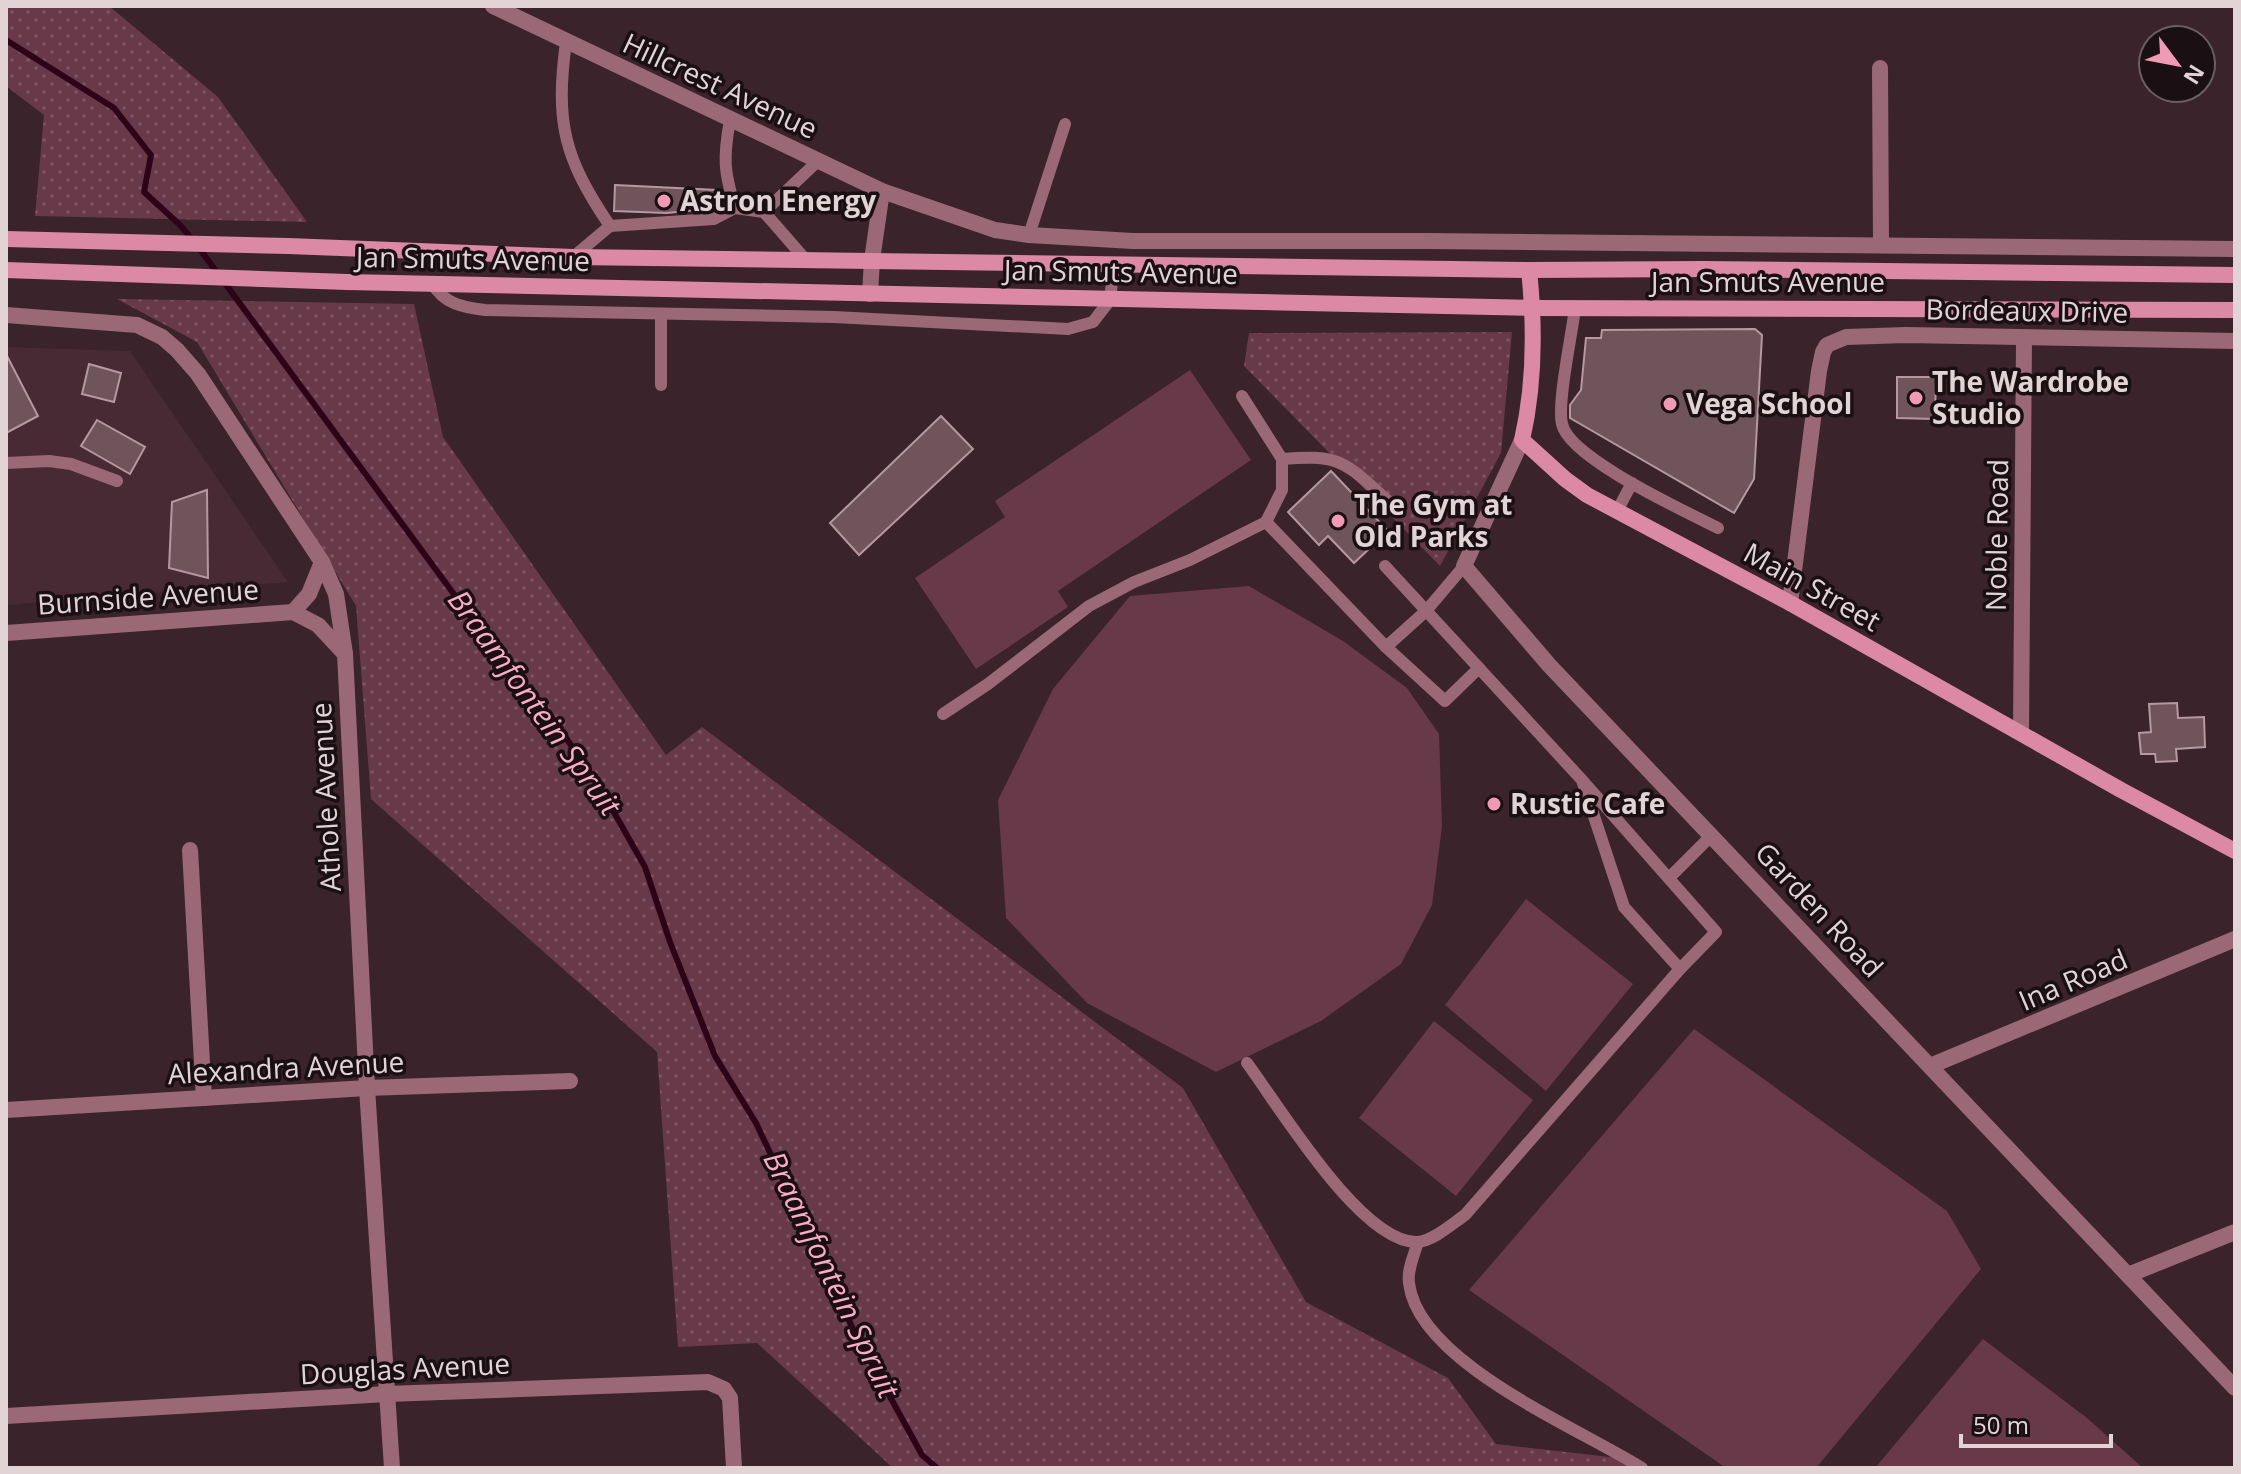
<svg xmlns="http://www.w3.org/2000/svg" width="2241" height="1474" viewBox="0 0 2241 1474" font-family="'Open Sans',sans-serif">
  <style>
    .built { fill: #482a34 }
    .green { fill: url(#green-dots) }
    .pitch { fill: #673949 }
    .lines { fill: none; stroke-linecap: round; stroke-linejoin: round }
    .stream { stroke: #2f0317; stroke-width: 6 }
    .building { fill: #6f545c; stroke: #b598a1; stroke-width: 2 }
    .lane { stroke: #9b6878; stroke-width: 12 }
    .street { stroke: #9b6878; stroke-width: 16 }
    .secondary { stroke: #db89a4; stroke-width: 16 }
    .poi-dot { fill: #f09ab6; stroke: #1a1013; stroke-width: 3 }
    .labels { text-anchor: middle; stroke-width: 7; stroke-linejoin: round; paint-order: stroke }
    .street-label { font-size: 28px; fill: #e2d3d7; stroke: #1a1013 }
    .poi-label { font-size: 28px; font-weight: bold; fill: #e2d3d7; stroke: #1a1013; text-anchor: start }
    .water-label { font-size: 30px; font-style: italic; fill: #fbabc5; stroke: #1a1013 }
  </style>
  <defs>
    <pattern id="green-dots" width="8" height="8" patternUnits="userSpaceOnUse" patternTransform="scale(2)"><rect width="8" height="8" fill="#673949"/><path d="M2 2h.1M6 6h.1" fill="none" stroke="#7c5562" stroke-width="1.8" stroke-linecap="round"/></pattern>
  </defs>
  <rect width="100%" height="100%" fill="#3a232b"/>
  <path class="built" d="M6,347l124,4 158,231 -282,23z"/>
  <g class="green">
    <path d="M6,6h103l109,91 89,125 -272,-6 9,-101 -38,-29z"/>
    <path d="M117,299l297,5 29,133 223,318 36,-28 481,361 123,214 142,76 48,66 123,14 16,10h-742l-136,-125 -79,4 -21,-295 -286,-253 -15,-193 -159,-264z"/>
    <path d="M1512,332l-11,121 -61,113 -196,-200 5,-33z"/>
  </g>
  <g class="pitch">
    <path d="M1190,370l61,90 -193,131 10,16 -92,62 -61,-91 90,-61 -10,-16z"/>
    <path d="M1249,586l94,55 64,47 32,46 3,92 -10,79 -31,59 -80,57 -105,51 -129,-69 -81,-85 -8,-118 55,-111 77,-93z"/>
    <path d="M1526,899l107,85 -87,107 -101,-86z"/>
    <path d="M1434,1021l99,79 -77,96 -97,-78z"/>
    <path d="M1694,1029l253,182 34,58 -165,199h-90l-257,-178z"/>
    <path d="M1983,1339l104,79 56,50h-268z"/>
  </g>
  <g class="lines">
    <g class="stream">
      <path d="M6,40l108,68 37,47 -7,37 36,33 12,14"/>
      <path d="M199,248l299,406 55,65 46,67 46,81 25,75 45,114 41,67 99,210 67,122 15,13"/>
    </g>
  </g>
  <g class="building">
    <path d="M615,185l102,5 -1,18 -49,5 -53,-2z"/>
    <path d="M1755,329l7,6 -8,144 -20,34 -164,-95v-13l11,-15 5,-52h15l1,-8z"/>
    <path d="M6,354l32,62 -32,17z"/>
    <path d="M89,364l32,9 -7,29 -32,-8z"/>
    <path d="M1897,377h39l-1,42 -38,-1z"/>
    <path d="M941,416l32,33 -114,106 -29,-32z"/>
    <path d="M97,420l48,27 -15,27 -49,-28z"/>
    <path d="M1331,471l57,60 -34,32 -26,-27 -9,9 -31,-33z"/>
    <path d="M207,490l1,88 -39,-10 3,-66z"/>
    <path d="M2177,703l1,15 26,-1 1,30 -29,2 1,12 -21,1 -1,-8h-14l-2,-21 12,-1 -2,-28z"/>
  </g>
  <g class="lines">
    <g class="lane">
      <path d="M566,42c-11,81 -2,116 44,184"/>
      <path d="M730,120c-7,38 -6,51 5,88"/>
      <path d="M764,212l54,-51"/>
      <path d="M1029,235l36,-111"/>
      <path d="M573,257l37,-31 104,-7 21,-11 29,4 41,47"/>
      <path d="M432,283c12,21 30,24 53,27l349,7 234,12 25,-7 17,-22 4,-36"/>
      <path d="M1575,308c-3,26 -18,95 -13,116 7,34 123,87 156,104"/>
      <path d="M661,315v70"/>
      <path d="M1282,459c60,-5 62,3 105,41"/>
      <path d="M6,463l43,-2 22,3 46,17"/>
      <path d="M1617,511l15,-28"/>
      <path d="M1266,522l120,125 59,54 34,-33"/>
      <path d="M1385,566l197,214 134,152 -36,37 -56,-62 -42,-127"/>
      <path d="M1386,647l40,-36 38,-45"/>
      <path d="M943,714l45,-30 101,-78 45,-24 56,-22 76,-38 16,-32v-31l-40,-63"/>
      <path d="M1669,878l43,-43"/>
      <path d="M1247,1063c32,43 114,180 170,179 16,-1 35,-18 48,-27l215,-246"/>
      <path d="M1418,1242c-4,13 -11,28 -9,41 9,80 172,146 233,185"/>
    </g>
    <g class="street">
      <path d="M493,6l389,185 113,39 34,5 104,6h294l808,8"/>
      <path d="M1880,68l1,177"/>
      <path d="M870,294l2,-34 10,-69"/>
      <path d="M6,315l131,10 25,12 15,13 21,24 124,188 14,32 9,60 22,434 25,380"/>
      <path d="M1522,440l-58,126 85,99 686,723"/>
      <path d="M1790,603l29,-232 4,-19 4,-7 19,-8 60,-2 329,6"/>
      <path d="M293,612l16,-18 13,-32"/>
      <path d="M6,633l287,-21 25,13 27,29"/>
      <path d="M2021,732l3,-394"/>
      <path d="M190,850l14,248"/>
      <path d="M1930,1066l305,-127"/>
      <path d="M6,1110l361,-22 203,-7"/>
      <path d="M2128,1275l107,-43"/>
      <path d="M6,1416l381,-22 321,-12 16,7 6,9 4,70"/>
    </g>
    <g class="secondary">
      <path d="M6,239l282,7 285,11 956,13 174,-1 532,6"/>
      <path d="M6,270l341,12 1186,26 702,2"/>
      <path d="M1529,270c6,57 6,114 -7,170l43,39 22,16 203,108 331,187 114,61"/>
    </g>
  </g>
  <g class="poi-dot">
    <circle cx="664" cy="201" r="8"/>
    <circle cx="1916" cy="398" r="8"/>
    <circle cx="1670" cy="404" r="8"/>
    <circle cx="1338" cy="521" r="8"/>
    <circle cx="1494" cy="804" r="8"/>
  </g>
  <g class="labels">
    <g class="street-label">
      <text transform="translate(720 86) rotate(25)" y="10">Hillcrest Avenue</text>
      <text transform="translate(473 259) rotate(1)" y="10">Jan Smuts Avenue</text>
      <text transform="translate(1121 272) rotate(1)" y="10">Jan Smuts Avenue</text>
      <text x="1768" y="292">Jan Smuts Avenue</text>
      <text transform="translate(2027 311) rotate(1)" y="10">Bordeaux Drive</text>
      <text transform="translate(1997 535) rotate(-89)" y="10">Noble Road</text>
      <text transform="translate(1812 587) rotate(29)" y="10">Main Street</text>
      <text transform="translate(148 597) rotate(-4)" y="10">Burnside Avenue</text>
      <text transform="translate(326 797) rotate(-93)" y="10">Athole Avenue</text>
      <text transform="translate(1819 910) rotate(47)" y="10">Garden Road</text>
      <text transform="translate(2073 980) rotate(-23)" y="10">Ina Road</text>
      <text transform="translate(286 1068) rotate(-3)" y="10">Alexandra Avenue</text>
      <text transform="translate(405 1369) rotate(-3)" y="10">Douglas Avenue</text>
    </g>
    <g class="poi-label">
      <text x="680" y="211">Astron Energy</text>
      <text x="1932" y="392">The Wardrobe<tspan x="1932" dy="32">Studio</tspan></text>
      <text x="1686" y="414">Vega School</text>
      <text x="1354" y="515">The Gym at<tspan x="1354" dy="32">Old Parks</tspan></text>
      <text x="1510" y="814">Rustic Cafe</text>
    </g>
    <g class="water-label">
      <text transform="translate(534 703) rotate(54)" y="10">Braamfontein Spruit</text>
      <text transform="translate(831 1275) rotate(64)" y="10">Braamfontein Spruit</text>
    </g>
  </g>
  <rect width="2241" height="1474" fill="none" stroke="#e2d3d7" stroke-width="16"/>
  <g transform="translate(2177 64) rotate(122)"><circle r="38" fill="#1a1013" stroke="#6a5e61" stroke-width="2"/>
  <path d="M0-6L14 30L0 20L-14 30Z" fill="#f09ab6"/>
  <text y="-12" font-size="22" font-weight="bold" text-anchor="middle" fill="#e2d3d7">N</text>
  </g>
  <path d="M1961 1434v12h150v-12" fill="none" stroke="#e2d3d7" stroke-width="4"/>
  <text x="1973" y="1434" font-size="24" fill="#e2d3d7" stroke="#1a1013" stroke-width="6" paint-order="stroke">50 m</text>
</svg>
